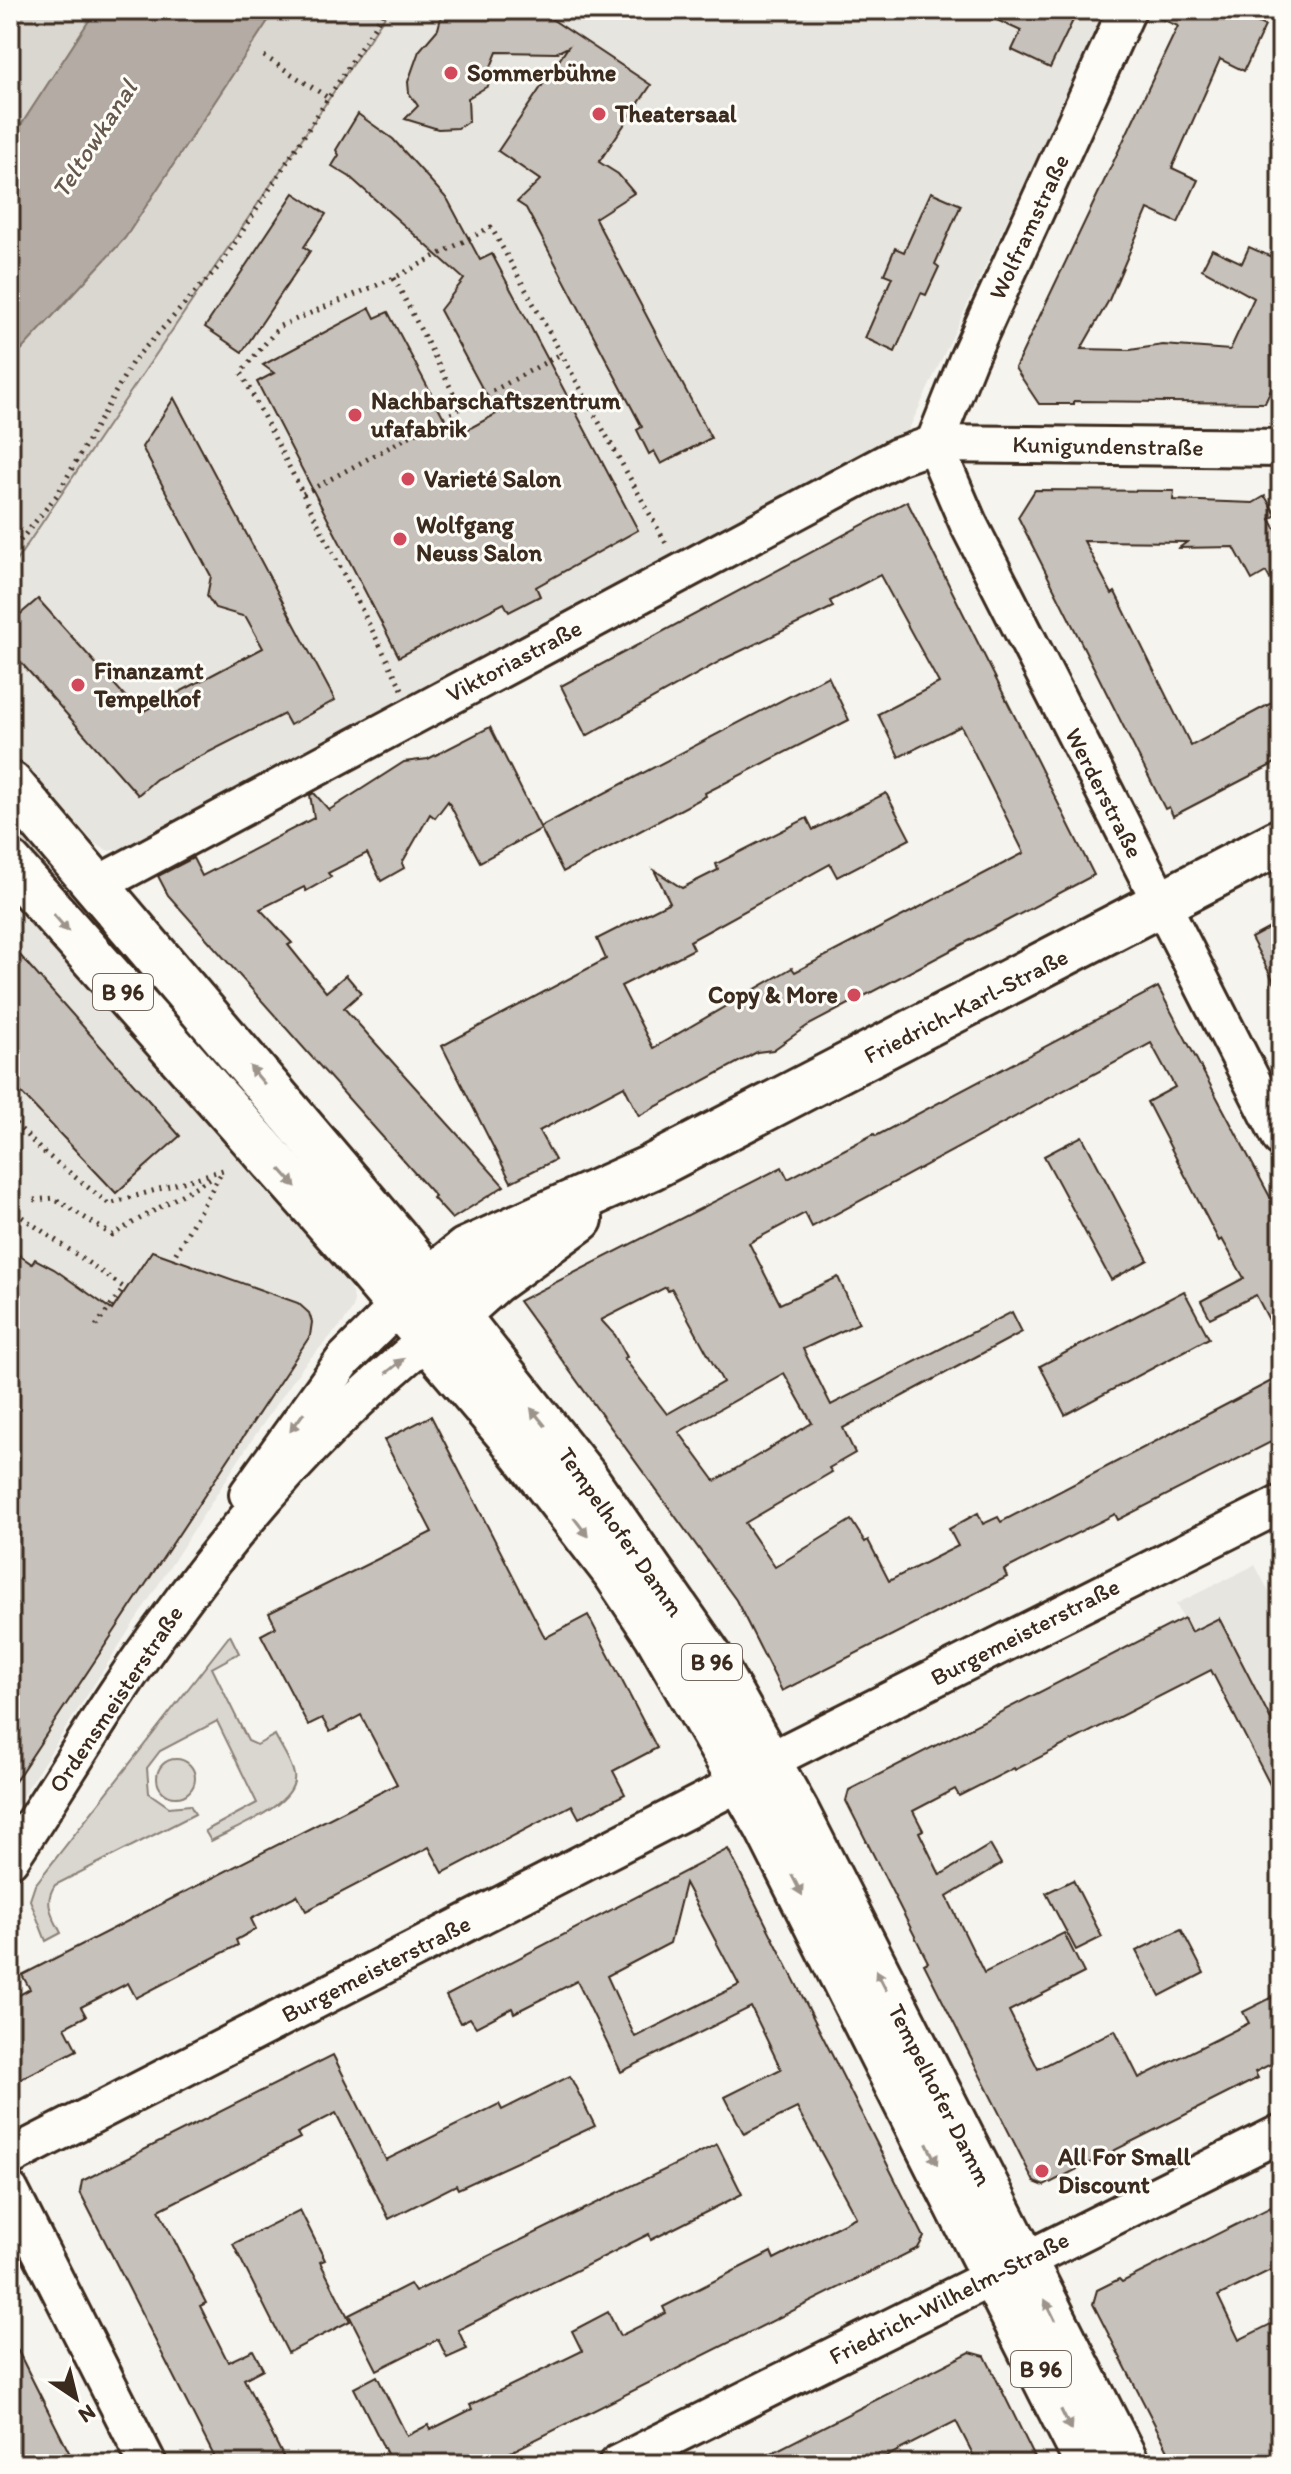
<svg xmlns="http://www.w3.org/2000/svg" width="1291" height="2474" viewBox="0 0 1291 2474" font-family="Itim,sans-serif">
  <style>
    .built { fill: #e7e5df }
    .green { fill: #dad6d0; stroke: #8a8077; stroke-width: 2 }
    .water { fill: #b4aca4; stroke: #84786e; stroke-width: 2 }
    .building { fill: #c7c1bb; stroke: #3b2a1e; stroke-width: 2; fill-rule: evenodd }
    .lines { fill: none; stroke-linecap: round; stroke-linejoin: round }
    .minor-casing { stroke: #3b2a1e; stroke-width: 42 }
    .major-casing { stroke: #3b2a1e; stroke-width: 50 }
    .path { stroke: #3b2a1e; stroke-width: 5; stroke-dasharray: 2 6; stroke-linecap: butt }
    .minor { stroke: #fdfcf7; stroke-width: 36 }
    .major { stroke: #fdfcf7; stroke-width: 44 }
    .oneway { fill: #9c938a }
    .poi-dot { fill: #d1495b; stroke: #fdfcf7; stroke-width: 3 }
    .labels { text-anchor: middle; stroke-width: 6; stroke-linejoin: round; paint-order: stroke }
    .shield { fill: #fdfcf7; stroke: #75695f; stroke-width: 2 }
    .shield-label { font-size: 22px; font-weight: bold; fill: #3b2a1e }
    .poi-label { font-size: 24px; font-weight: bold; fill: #3b2a1e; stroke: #fdfcf7; text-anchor: start }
    .street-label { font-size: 24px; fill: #3b2a1e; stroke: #fdfcf7 }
    .water-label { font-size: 26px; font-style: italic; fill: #65584d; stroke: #fdfcf7 }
  </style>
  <rect width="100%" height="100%" fill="#f5f4ee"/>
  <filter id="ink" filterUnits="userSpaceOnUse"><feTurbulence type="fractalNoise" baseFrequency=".0125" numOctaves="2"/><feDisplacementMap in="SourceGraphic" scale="16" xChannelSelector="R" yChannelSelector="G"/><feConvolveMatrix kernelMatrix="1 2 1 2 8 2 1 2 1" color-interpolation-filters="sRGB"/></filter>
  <g filter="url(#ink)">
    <g class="built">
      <path d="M389,10h717l-198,421 -782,417 -17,3 -14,-7 -85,-97v-176z"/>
      <path d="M10,892l336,385 8,22 -1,9 -9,14 -40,43 -55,79 -239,371z"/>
      <path d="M1255,1565l26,50v191l-105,-202z"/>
    </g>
    <g class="green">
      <path d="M10,10h86l-86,132z"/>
      <path d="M275,10h114l-379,560v-208l115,-124z"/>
      <path d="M10,804l273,334 -28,-26 -245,-279z"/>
      <path d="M230,1635l9,18 -27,15 36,73 9,4 18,-10c6,12 17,27 19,40 5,29 -61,54 -83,66l-6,-10 52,-28 -40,-82 -57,30 -13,17 2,25 20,14 21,-2 5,9 -140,71c-12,18 -3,30 6,48l-15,8 -16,-41 5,-15z"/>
      <circle cx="176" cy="1778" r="19"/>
    </g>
    <path class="water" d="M96,10h179l-150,228 -115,124v-220z"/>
    <g class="building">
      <path d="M443,10h95l113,75 -52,77 19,12 16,19 -39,25 116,220 -50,26 -7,-13 -5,3 -12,-24 5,-3 -116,-219 -9,-6 23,-22 -42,-29 70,-104 -12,6 -59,-1 -7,17 -2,17 -20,12 1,23 -11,7 -20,1 -33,-10 13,-13 -9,-13 -1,-11 11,-31 19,-22z"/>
      <path d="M975,10h103l-28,58 -38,-18 9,-19z"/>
      <path d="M1148,10h83l34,16 -21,45 -24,-12 -48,109 26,12 -20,43 -30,-14 -39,91 -28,49 49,1 33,-5 67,5 24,-52 -52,-29 10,-20 30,14 7,-16 32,14v107l-16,35 -191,-2v3h-35l-24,-36 163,-342 -31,-13z"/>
      <path d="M358,114l35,25 55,61 32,60 12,-6 146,276 -102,57 4,9 -31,16 -5,-9 -105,54 -142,-275 17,-9 -11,-8 107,-57 5,10 13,-6 66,125 42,-23 -56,-104 24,-31 -114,-102 -18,-11 7,-11 -3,-5z"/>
      <path d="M931,192l30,13 -26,59 4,3 -13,28 -5,-2 -26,59 -30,-14 27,-61 -8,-3 11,-26 9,4z"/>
      <path d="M294,193l32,21 -22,33 6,4 -68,101 -37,-25z"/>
      <path d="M174,398l161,302 -45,25 -6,-11 -128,65 -18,16 -128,-145v-27l28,-24 102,114 123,-65 -17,-31 -31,-9 -8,-12 4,-20 -69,-129z"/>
      <path d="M1035,490l139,1 -1,9 80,3 12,-7 11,19 -6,4 11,19v60l-15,-26 -14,8 -18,-33 -55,1 8,-6 -103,-1 28,53 3,-2 76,154 90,-48v62l-108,56 -4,-9 -4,2 -147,-292z"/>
      <path d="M907,501l187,374 -287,151 -34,24 -16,2 -118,64 -15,-30 -85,45 16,29 -44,22 -69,-136 164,-87 -9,-20 73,-37 -16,-32 28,18 36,-18 -2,-6 91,-46 6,12 73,-37 24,46 -73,38 -7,-13 -140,77 4,8 -73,37 32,62 139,-80 3,4 229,-119 -63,-127 -62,31 -21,-43 61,-31 -59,-108 -50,26 3,6 -107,51 -140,78 -25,-50z"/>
      <path d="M828,676l21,44 -144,73 1,3 -143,76 -23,-45z"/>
      <path d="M490,727l51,102 -61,33 -32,-61 -13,17 -5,-4 -28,49 2,5 -23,13 -14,-28 -39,20 3,4 -25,14 -2,-4 -44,22 32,34 -4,2 38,47 20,-17 15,18 -17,15 160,178 -52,33 -19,-21 2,-2 -267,-301 -10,-19 35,-18 9,18 112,-58 -4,-23 4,-2 15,17 75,-48 24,-3z"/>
      <path d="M1281,922v73l-30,-57z"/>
      <path d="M10,944l170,192 -64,57 -106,-112z"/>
      <path d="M1158,987l119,223 -3,2 7,14v117l-25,-48 -46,23 -9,-17 43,-23 -22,-39 -3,2 -72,-139 28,-15 -24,-44 -339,184 -7,-14 -56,30 31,61 58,-27 21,46 -56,26 28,56 181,-93 10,20 -179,96 12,25 -26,15 3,4 -87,51 30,44 76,-47 14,22 3,-2 21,41 69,-35 -9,-17 29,-16 5,11 15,-7 3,5 280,-146v61l-163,83 -3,-6 -111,56 3,7 -225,114 -46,-91 -217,-299 263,-134 6,12 86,-45 2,2zM666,1287l2,4 4,-2 51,93 -56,32 -43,-56 3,-1 -12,-22 -14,-15zM784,1373l28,50 -97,58 -36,-49z"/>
      <path d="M1082,1136l66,124 -37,20 -67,-124z"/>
      <path d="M10,1249l22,15 3,-5 19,10 58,41 40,-59 146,52 11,10 3,9 -2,14 -300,453z"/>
      <path d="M1184,1291l25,47 -144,77 -25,-49z"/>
      <path d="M431,1416l114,222 43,-23 69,133 -44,23 12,23 -46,24 -7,-13 -129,68 -14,-26 -123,64 -9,-16 -46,24 5,10 -20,11 2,5 -102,53 -8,-15 -47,24 5,9 -21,11 12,23 -58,30 -9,-17v-63l20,-11 -8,-14 375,-191 -36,-69 -31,17 -8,-14 -14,7 -47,-90 15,-8 -7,-14 163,-81 -48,-92z"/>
      <path d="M1184,1618l7,14 28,-14 62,121v67l-70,-136 -196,100 -1,-2 -55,28 -4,-7 -42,22 10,19 -4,2 21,43 50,-30 11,19 -54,33 37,76 80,-40 20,40 -75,38 29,58 77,-39 24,48 110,-55 -6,-11 38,-19v66l-26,13 3,6 -214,108 -10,-4 -110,-218 4,-2 -82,-161 3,-11z"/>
      <path d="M728,1849l196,388 -6,11 -431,216h-95l-38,-76 23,-12 30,60 21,-11 2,5 42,-21 -2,-4 112,-54 -10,-20 36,-19 12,24 46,-23 -3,-6 108,-55 3,7 82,-42 -59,-109 -53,26 -19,-37 56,-28 -30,-62 -130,65 -44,-91 -63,32 -2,-5 -36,19 -6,-9 -10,5 -14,-27zM685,1883l54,102 -104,52 -28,-61 63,-33z"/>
      <path d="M1073,1880l29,57 -26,13 -30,-57z"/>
      <path d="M1181,1929l23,44 -44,23 -24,-45z"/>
      <path d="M333,2055l53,105 113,-56 3,6 68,-34 25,50 -137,63 -2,-4 -67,34 -53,-106 -39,20 3,5 -141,72 47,93 -6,3 28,56 25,-12 10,19 -19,10 43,85h-69l-138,-272 2,-11z"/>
      <path d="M717,2144l25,50 -91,46 -2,-6 -191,96 9,19 -20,9 -9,-19 -61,31 -28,-55 61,-31 5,8z"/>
      <path d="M1281,2202v63l-63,31 21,44 42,-21v145h-106l-82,-160 4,-14 22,-11 3,3z"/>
      <path d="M300,2210l25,50 -5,2 30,59 -62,32 -55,-109z"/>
      <path d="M10,2335l23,46 42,83h-60l-5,-10z"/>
      <path d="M970,2352l15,4 53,108h-60l-22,-43 -84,43h-122z"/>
    </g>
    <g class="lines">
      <defs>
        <g id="minor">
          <path d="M934,444l34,79 313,615"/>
          <path d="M934,444l34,-85 159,-349"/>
          <path d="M97,885l800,-428 37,-13 347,4"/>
          <path d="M248,1494l96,-134 55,-55"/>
          <path d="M769,1761l512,-257"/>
          <path d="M10,1859c53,-79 101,-163 158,-239 74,-102 162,-202 260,-281"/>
          <path d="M10,2157l733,-376"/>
          <path d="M10,2191l138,273"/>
          <path d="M617,2464l664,-331"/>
        </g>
        <g id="major">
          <path d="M10,784l384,452 192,243 123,177 88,157 330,651"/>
          <path d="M10,864l340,384 159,187 106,137 42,63 110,192 321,637"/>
          <path d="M407,1298l59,-48 184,-82 631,-327"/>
          <path d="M436,1333l57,-51 87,-63"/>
        </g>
      </defs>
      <use href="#minor" class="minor-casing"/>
      <use href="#major" class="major-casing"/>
      <g class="path">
        <path d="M264,56l66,43"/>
        <path d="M394,278l67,130"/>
        <path d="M303,494l258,-140"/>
        <path d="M10,553l47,-58 76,-134 89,-98 163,-253"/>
        <path d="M402,689l-161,-317 39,-46 114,-48 97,-51 177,320"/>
        <path d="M10,1118l31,32 68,54 114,-34 -50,88"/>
        <path d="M34,1200l20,-2 58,37 102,-59"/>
        <path d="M22,1217l104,72"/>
        <path d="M96,1326l28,-38"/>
      </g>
      <use href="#minor" class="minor"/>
      <use href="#major" class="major"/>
    </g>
    <defs><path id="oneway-solid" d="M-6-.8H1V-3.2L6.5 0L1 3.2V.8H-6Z" transform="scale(2)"/></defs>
    <g class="oneway">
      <use href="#oneway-solid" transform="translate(61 923) rotate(49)"/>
      <use href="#oneway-solid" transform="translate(257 1075) rotate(-130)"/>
      <use href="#oneway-solid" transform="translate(288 1178) rotate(48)"/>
      <use href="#oneway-solid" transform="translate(395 1366) rotate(-39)"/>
      <use href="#oneway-solid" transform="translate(538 1417) rotate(-129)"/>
      <use href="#oneway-solid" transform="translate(297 1422) rotate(126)"/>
      <use href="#oneway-solid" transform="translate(581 1527) rotate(53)"/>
      <use href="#oneway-solid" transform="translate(797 1885) rotate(63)"/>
      <use href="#oneway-solid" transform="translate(881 1980) rotate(-117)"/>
      <use href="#oneway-solid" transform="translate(932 2154) rotate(63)"/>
      <use href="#oneway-solid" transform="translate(1050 2310) rotate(-116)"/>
      <use href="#oneway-solid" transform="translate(1066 2420) rotate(64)"/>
    </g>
  </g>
  <g class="poi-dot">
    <circle cx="451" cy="73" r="8"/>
    <circle cx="599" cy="114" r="8"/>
    <circle cx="355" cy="415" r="8"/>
    <circle cx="408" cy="479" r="8"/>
    <circle cx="400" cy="539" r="8"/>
    <circle cx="78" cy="685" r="8"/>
    <circle cx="854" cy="995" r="8"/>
    <circle cx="1042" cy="2171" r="8"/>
  </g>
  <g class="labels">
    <g class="shield">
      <rect x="93" y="974" width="60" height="36" rx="6"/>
      <rect x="682" y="1644" width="60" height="36" rx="6"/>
      <rect x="1011" y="2351" width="60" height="36" rx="6"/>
    </g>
    <g class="shield-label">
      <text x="123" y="1000">B 96</text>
      <text x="712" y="1670">B 96</text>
      <text x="1041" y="2377">B 96</text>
    </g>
    <g class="poi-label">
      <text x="467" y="81">Sommerbühne</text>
      <text x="615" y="122">Theatersaal</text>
      <text x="371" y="409">Nachbarschaftszentrum<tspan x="371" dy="28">ufafabrik</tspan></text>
      <text x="424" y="487">Varieté Salon</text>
      <text x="416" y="533">Wolfgang<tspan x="416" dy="28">Neuss Salon</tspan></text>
      <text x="94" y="679">Finanzamt<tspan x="94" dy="28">Tempelhof</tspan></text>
      <text x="838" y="1003" text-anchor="end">Copy &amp; More</text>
      <text x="1058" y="2165">All For Small<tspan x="1058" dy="28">Discount</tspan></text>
    </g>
    <g class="street-label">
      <text transform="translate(1029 227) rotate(-65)" y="8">Wolframstraße</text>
      <text transform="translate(1108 446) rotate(1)" y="8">Kunigundenstraße</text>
      <text transform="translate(514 661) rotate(-28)" y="8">Viktoriastraße</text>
      <text transform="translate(1104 793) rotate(63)" y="8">Werderstraße</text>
      <text transform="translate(966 1006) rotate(-27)" y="8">Friedrich-Karl-Straße</text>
      <text transform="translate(621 1532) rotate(55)" y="8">Tempelhofer Damm</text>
      <text transform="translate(1025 1632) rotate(-27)" y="8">Burgemeisterstraße</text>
      <text transform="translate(116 1699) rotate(-56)" y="8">Ordensmeisterstraße</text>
      <text transform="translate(376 1969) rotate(-27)" y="8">Burgemeisterstraße</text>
      <text transform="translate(940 2095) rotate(63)" y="8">Tempelhofer Damm</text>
      <text transform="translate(949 2298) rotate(-27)" y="8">Friedrich-Wilhelm-Straße</text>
    </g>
    <g class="water-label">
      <text transform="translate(94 139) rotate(-57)" y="9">Teltowkanal</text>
    </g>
  </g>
  <rect width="1291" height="2474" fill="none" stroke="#fdfcf7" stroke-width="40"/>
  <rect x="20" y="20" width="1251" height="2434" fill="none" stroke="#3b2a1e" stroke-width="3" filter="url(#ink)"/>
  <g transform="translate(76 2398) rotate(145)" stroke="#fdfcf7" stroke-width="6" paint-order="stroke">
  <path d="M0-6L14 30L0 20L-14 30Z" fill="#3b2a1e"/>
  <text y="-12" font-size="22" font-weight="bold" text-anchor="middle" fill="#3b2a1e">N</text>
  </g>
</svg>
